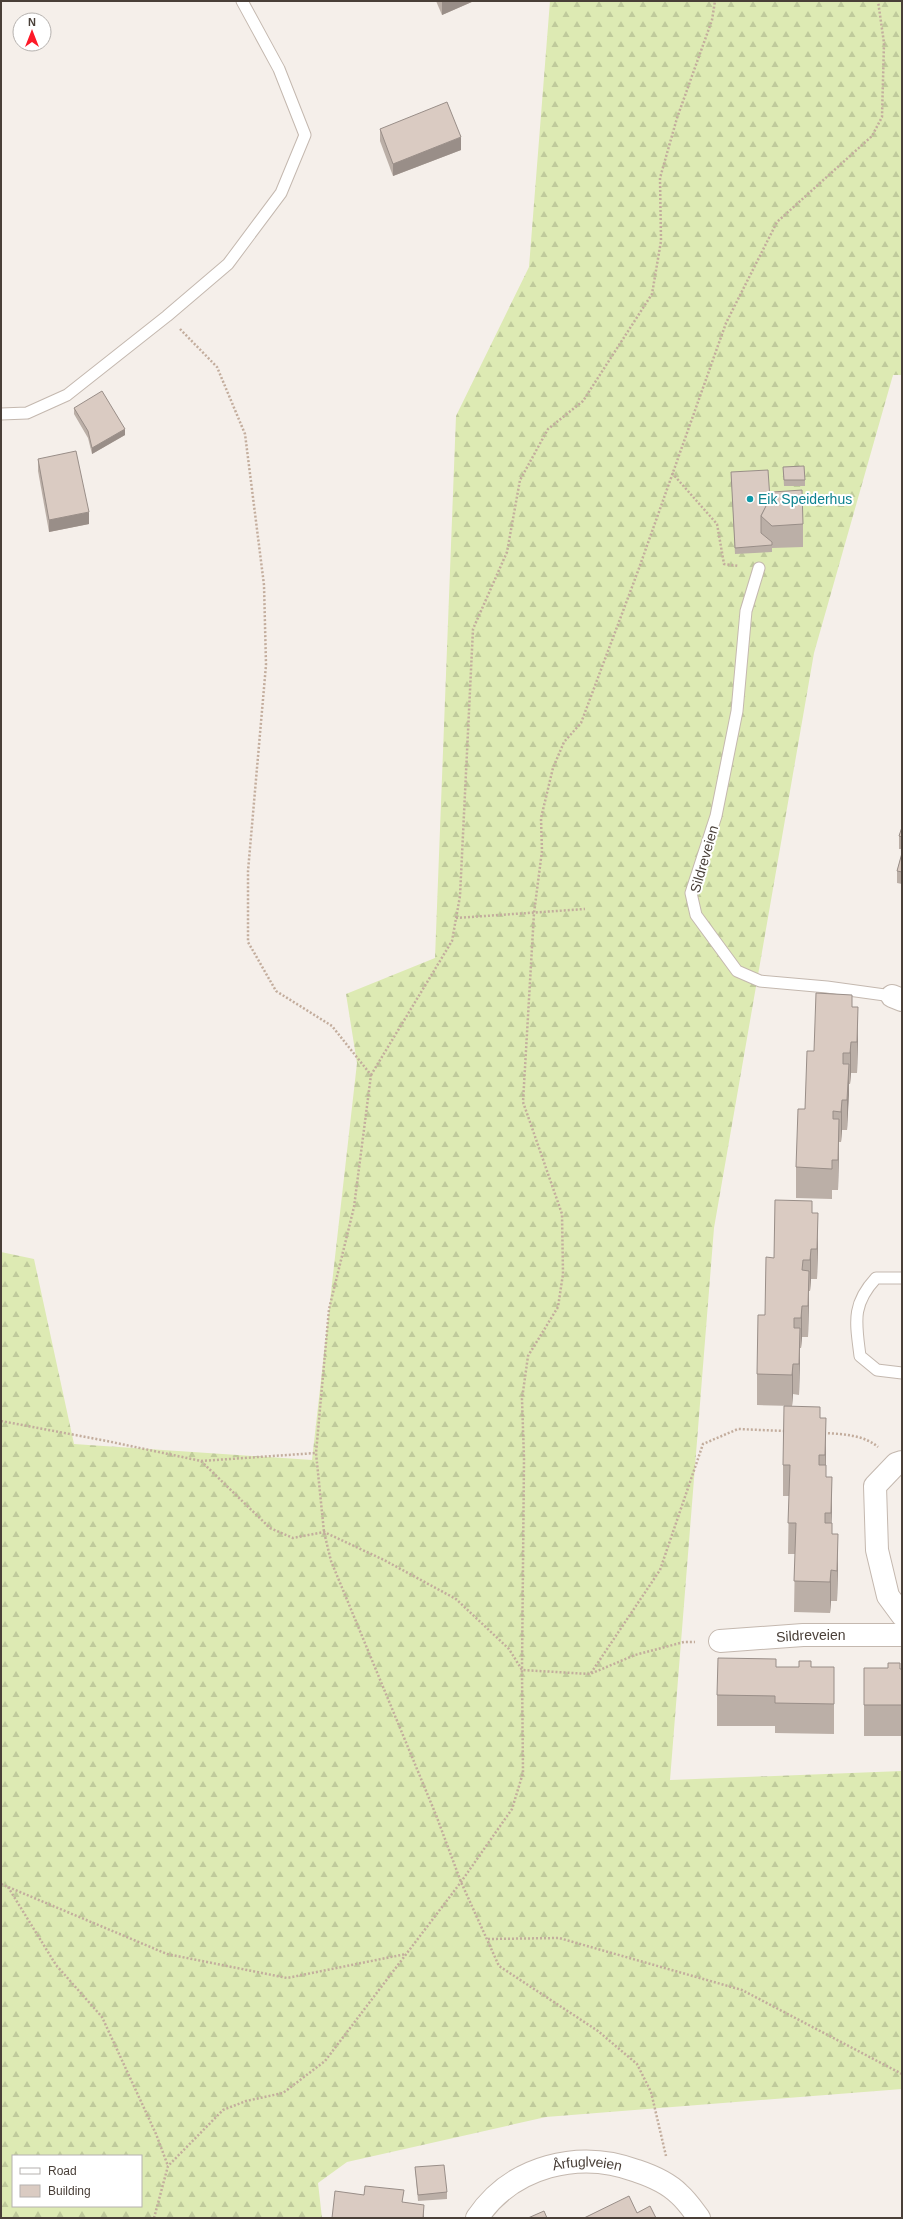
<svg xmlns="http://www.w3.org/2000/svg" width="903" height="2219" viewBox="0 0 903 2219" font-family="Helvetica,sans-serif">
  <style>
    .forest { fill: url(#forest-firs); fill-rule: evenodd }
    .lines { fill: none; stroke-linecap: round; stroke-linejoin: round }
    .service-casing { stroke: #c4b8af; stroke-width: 13 }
    .minor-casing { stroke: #c4b8af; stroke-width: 24 }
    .path { stroke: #c3ad9d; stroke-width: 2.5; stroke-dasharray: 2 2; stroke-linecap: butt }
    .service { stroke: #fff; stroke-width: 11 }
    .minor { stroke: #fff; stroke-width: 22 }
    .wall { fill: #bbafa7 }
    .shaded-wall { fill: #998e88 }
    .building { fill: #dacbc2; stroke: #998e88 }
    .culture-dot { fill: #0f9aa8; stroke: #fff; stroke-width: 1.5 }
    .labels { text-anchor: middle; stroke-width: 4; stroke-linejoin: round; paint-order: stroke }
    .culture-label { font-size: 14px; fill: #0d838f; stroke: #fff; text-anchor: start }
    .street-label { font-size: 14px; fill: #493f38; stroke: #fff }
  </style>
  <defs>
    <pattern id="forest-firs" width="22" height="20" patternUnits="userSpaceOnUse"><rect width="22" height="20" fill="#ddeab3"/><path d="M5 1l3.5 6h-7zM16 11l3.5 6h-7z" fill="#bfca9b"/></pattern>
  </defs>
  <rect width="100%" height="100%" fill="#f5efea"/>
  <path class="forest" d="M550,1h352v374h-9l-79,278 -100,575 -44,552 232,-9v318l-356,28 -199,45 -29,21 4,35h-321v-966l33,7 40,185 238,16 45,-397 -11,-69 89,-36 21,-542 73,-149zM13,2156h128v50h-128z"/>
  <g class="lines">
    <defs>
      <g id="service">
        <path d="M1,414l26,-1 40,-18 100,-79 61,-52 53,-71 24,-58 -26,-66 -37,-68"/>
        <path d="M759,568l-13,43 -9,100 -21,105 -25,77 5,22 41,56 23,10 67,6 65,9"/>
        <path d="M902,1278h-26c-25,27 -20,45 -16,78l17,14 25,3"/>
      </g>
      <g id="minor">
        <path d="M892,996l10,4"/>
        <path d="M902,1462l-6,2 -21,22 2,64 11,46 14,19"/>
        <path id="s1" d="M720,1641l83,-6h99"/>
        <path id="s2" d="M477,2218c35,-52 102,-69 160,-47 15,5 31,12 42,23 8,7 14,16 20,24"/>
      </g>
    </defs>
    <use href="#service" class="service-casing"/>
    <use href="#minor" class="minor-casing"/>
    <g class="path">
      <path d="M180,329l37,38 28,67 19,151 2,80 -18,206v71l28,49 56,35 39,49 -17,132 -25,102 -13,144 8,79 7,29 105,254 25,67 38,84 99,65 39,33 14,28 15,64"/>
      <path d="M672,473l45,51 7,40 15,2"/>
      <path d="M456,918l129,-9"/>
      <path d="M371,1075l81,-134 8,-45 13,-267 34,-77 13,-72 28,-51 35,-28 69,-107 9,-53 -1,-63 17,-60 35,-98 3,-19"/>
      <path d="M1,1421l106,20 94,20 69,67 23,10 31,-6 60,28 72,39 53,50 13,21 68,4 45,-19 49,-13h11"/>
      <path d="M824,1433c19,1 40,2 54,14"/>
      <path d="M201,1461l115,-8"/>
      <path d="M591,1673l69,-103 43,-126 35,-15 47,2"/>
      <path d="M1,1884l166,70 120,24 119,-24"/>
      <path d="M8,1887l48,78 46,52 54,117 12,32"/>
      <path d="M488,1939l71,-1 183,52 160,84"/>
      <path d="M154,2218l14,-52 55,-56 23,-9 37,-8 42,-32 136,-179 51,-73 11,-36 -1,-103 2,-212 -2,-59 6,-43 30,-49 5,-33 -1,-60 -39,-112 11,-189 8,-62 -1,-33 12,-50 11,-26 17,-19 57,-152 88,-248 51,-101 95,-86 10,-19 2,-74 -6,-42"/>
    </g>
    <use href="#service" class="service"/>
    <use href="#minor" class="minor"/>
  </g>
  <g class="wall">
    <path d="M436,1h38l-32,14z"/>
    <path d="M380,129l81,21 -68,26 -13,-35z"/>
    <path d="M74,408l51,27 -33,19 -4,-16 -14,-24z"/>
    <path d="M38,459l51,65 -40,8 -11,-61z"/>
    <path d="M783,467l22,13v6h-21z"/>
    <path d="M731,472l39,27 3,-1v-6l30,32v23l-31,1v4l-37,2z"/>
    <path d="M902,827v22h-3v-13z"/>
    <path d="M902,853v31l-5,-1v-12z"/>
    <path d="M852,1007l6,31 -1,35h-6l-1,11h-1l-2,46h-5l-1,12h-2l-1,48h-6v9l-36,-1v-31l18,-116z"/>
    <path d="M812,1213l6,31 -1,35h-6l-1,12h-1l-1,46h-6l-1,11h-1l-1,47 -6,-1 -1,12 -35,-1v-31l17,-116z"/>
    <path d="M820,1418l6,31v28l6,30 -1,16 1,11 6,31 -1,36h-6l-1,12 -36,-1 1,-58h-7l1,-58h-6v-31z"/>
    <path d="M776,1667h35l23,31v36l-59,-1v-7h-58v-31z"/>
    <path d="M864,1668l38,1v67h-38z"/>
    <path d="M415,2167l32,25v7l-29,2z"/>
  </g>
  <g class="shaded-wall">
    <path d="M442,1h32l-32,14z"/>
    <path d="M461,137v13l-68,26v-12z"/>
    <path d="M125,429v6l-33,19v-6z"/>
    <path d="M89,512v12l-40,8v-12z"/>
    <path d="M858,1007v31l-1,35v-31z"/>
    <path d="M851,1042v31l-1,11v-31z"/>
    <path d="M849,1064v31l-2,35v-30z"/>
    <path d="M842,1100v30l-1,12v-30z"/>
    <path d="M839,1119v31l-1,40v-30z"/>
    <path d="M818,1213v31l-1,35v-30z"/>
    <path d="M811,1249v30l-1,12v-31z"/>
    <path d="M809,1271v30l-1,36v-31z"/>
    <path d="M802,1306v31l-1,11v-30z"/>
    <path d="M800,1328v31l-1,36v-31z"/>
    <path d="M793,1364v30l-1,12v-31z"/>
    <path d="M826,1418v31l-1,37v-31z"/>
    <path d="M832,1477v30l-1,36v-30z"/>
    <path d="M838,1534v31l-1,36v-30z"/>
    <path d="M831,1570v31l-1,12v-31z"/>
    <path d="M424,2205v13h-1z"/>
  </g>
  <g class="building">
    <path d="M447,102l14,35 -68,27 -13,-35z"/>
    <path d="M102,391l23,38 -33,19 -4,-17 -14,-23z"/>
    <path d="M76,451l13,61 -40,8 -11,-61z"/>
    <path d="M804,466l1,14h-21l-1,-13z"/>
    <path d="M768,470l2,29 -9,17v17l11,9v3l-37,3 -4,-76z"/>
    <path d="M802,490l1,34 -31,2 -11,-10 9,-18h4l-1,-6z"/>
    <path d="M902,827v10l-3,-1z"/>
    <path d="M902,853v19l-5,-1z"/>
    <path d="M816,993l36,2v12h6l-1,35h-6l-1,11h-7v11h6l-2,36h-5l-1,12 -8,-1v8h6l-1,41h-6v9l-36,-2 2,-58h7l2,-58h7z"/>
    <path d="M775,1200l37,1v12h6l-1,36h-6l-1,11h-7l-1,10 7,1 -1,35h-6l-1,12h-7v10h6l-1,36h-6l-1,11 -35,-1 1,-59h7l1,-58 8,1z"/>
    <path d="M784,1406l36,1v11h6l-1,37h-6v10h7v12h6l-1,36h-6v10h7v11h6l-1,37 -6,-1 -1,12 -36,-1 2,-58h-8l2,-58h-7z"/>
    <path d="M718,1658l58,1v8h23v-6h12v6h23v37l-59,-1v-7l-58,-1z"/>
    <path d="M888,1663h12v6h2v36h-38v-37h24z"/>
    <path d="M444,2165l3,27 -29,3 -3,-28z"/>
    <path d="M365,2186l39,4 -2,12 22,3 -1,13h-91l3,-27 29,4z"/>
    <path d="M629,2196l8,17 13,-7 6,12h-72z"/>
    <path d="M544,2211l3,7h-19z"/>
  </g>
  <circle class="culture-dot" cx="750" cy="499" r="4"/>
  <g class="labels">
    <g class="culture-label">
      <text x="758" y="504">Eik Speiderhus</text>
    </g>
    <g class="street-label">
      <text transform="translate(704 859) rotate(-74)" y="5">Sildreveien</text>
      <text dy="5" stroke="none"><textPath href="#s1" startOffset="91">Sildreveien</textPath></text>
      <text dy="5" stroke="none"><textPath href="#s2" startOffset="129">Årfuglveien</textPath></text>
    </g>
  </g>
  <rect width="903" height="2219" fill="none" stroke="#493f38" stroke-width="4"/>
  <rect x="12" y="2155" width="130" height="52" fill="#ffffff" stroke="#b6b2af"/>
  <rect x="20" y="2168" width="20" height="6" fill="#ffffff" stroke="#b6b2af"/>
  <text x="48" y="2175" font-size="12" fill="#493f38">Road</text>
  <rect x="20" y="2185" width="20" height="12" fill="#dacbc2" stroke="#b6b2af"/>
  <text x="48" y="2195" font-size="12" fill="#493f38">Building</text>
  <g transform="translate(32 32)"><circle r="19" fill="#ffffff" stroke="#b6b2af"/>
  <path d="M0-3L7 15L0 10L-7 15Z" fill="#fd1928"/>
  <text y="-6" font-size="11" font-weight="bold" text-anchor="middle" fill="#493f38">N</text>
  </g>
</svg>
